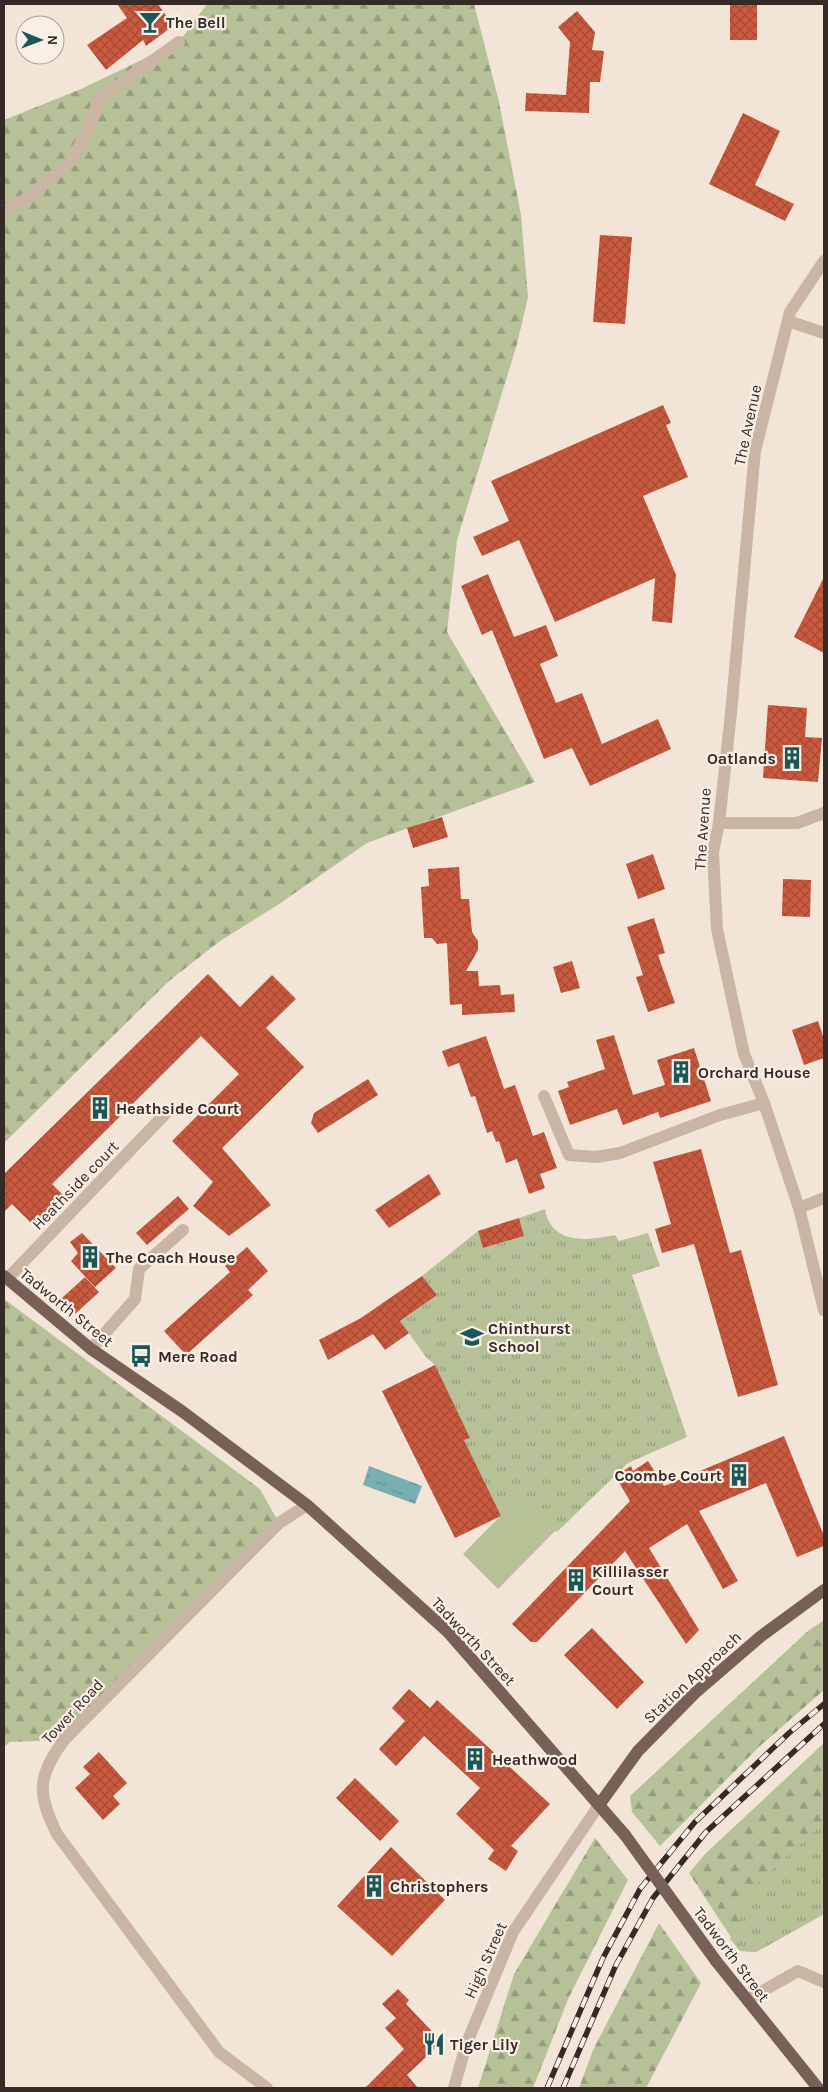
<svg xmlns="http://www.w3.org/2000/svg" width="828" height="2092" viewBox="0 0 828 2092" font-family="Karla,sans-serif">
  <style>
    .grass { fill: #b6c198 }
    .forest { fill: url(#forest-firs) }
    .park { fill: url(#park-tufts) }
    .water { fill: url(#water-ripples) }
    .building { fill: url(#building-cross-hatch) }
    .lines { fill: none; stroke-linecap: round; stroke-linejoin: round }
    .minor { stroke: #cab4a4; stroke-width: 12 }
    .major { stroke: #786056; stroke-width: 12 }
    .rail-casing { stroke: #352a26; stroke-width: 5.5 }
    .rail { stroke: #faefe5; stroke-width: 4; stroke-dasharray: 11; stroke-linecap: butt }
    .major-bridge { stroke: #786056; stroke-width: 12 }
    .labels { text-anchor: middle; stroke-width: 4.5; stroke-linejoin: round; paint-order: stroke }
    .poi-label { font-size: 16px; font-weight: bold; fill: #352a26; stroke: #faefe5; text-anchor: start }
    .street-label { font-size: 16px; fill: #352a26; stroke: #faefe5 }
  </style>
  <defs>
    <pattern id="forest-firs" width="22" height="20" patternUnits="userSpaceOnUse" patternTransform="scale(1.25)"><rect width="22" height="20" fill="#b6c198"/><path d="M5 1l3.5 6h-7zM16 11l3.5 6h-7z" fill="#959d7c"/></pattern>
    <pattern id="park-tufts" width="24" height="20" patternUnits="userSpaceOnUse" patternTransform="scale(1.25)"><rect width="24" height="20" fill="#b6c198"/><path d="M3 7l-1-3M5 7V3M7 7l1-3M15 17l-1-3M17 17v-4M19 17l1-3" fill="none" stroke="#959d7c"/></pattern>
    <pattern id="water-ripples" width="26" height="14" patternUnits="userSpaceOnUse" patternTransform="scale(1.25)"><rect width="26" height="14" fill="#77b0af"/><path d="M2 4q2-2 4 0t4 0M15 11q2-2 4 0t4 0" fill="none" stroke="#628f8e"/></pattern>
    <pattern id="building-cross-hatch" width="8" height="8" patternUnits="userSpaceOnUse" patternTransform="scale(1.25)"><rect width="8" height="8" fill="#ca593e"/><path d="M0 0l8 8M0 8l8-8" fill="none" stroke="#a54a34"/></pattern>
  </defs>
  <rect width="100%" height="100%" fill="#f2e5d8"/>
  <path class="grass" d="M521,1495l35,35 -58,59 -35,-35z"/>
  <g class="forest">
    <path d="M207,4h267l25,98 22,113 7,82 -11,47 -60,196 -10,92 88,150 -168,61 -88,61 -59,37 -51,40 -165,162v-1023l77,-31 98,-47z"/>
    <path d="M4,1299l256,190 19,34 -215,217 -54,2 -6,5z"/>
    <path d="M824,1620v70l-63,55 -101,101 -28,-34 -2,-16 178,-165z"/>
    <path d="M824,1743v171l-68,38 -16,-1 -51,-78 17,-20z"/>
    <path d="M595,1838l33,42 -59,117 -36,91h-55l36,-114z"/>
    <path d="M659,1923l42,60 -55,105h-67l14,-38z"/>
  </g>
  <g class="park">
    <path d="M545,1209c6,36 43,32 70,26l4,6 29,-8 12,33 -28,9 55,162 -59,26 -71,69 -36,-36 -20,20 -54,-67 22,-11 -34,-73 -9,-8 -26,-36 37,-26 -15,-19 56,-45 5,17 41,-12 -5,-18z"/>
    <path d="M824,1822v92l-68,38 -16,-1 -10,-12 26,-54z"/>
  </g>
  <path class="water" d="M369,1466l53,20 -7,18 -52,-19z"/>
  <g class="building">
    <path d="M117,4h41l15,22 -27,20 -3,-6 -37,30 -19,-25 40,-27z"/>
    <rect x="730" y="4" width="27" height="36"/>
    <path d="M577,11l18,21 -3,18 12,1 -4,31h-10l-1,31 -64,-2 1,-18 40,2 4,-53 -12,-15z"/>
    <path d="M743,113l37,18 -25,54 39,19 -9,17 -76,-37z"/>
    <path d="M600,235l32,2 -7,87 -32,-2z"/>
    <path d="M663,405l8,18 -5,2 22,52 -45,19 33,79 -4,48 -20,-2 3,-43 -100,44 -36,-82 -37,16 -9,-19 36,-16 -18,-40z"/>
    <path d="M488,574l26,63 32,-12 12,31 -18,8 16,39 26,-10 20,51 56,-25 13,30 -81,37 -18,-38 -28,11 -52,-129 -10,5 -21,-49z"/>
    <path d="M824,577v76l-30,-16z"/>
    <path d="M768,705l39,3 -2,29 17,1 -4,44 -55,-4z"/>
    <path d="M442,817l6,20 -35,11 -6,-20z"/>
    <path d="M653,854l12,35 -27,10 -12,-35z"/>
    <path d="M459,867l2,32h8l3,33 6,9v9l-12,21h12l1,15 21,-1 1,10 13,-1 1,18 -53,3v-11l-12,1 -3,-62 -10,1 -5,-6h-8l-3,-51 8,-1 -1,-17z"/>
    <path d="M783,879l28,1 -1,37 -28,-1z"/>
    <path d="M654,918l11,35 -7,2 17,48 -27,9 -12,-35 7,-2 -16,-48z"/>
    <path d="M572,961l8,27 -19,5 -8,-26z"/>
    <path d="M208,974l32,33 32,-32 24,24 -30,29 38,39 -82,81 49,57 -42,31 -36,-30 20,-24 -41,-41 67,-67 -38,-38 -149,148 14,14 -30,30 -24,-24 -8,8v-38z"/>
    <path d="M818,1021l6,18v19l-20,7 -12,-35z"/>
    <path d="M614,1035l19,60 32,-10 -8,-25 37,-12 17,53 -51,17 -2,-6 -35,13 -6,-16 -47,16 -12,-34 11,-4 -2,-5 38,-13 -9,-29z"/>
    <path d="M486,1036l18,53 11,-4 18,51 11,-4 13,36 -17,6 5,14 -16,6 -12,-35 -11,4 -7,-22 -3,1 -4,-11 -5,2 -12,-37 -4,1 -12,-34 -11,4 -6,-16z"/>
    <path d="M368,1079l10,16 -60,38 -7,-10 3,-10z"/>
    <path d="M701,1149l29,104 11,-3 37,135 -40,12 -44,-153 -32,9 -7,-24 16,-5 -18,-62z"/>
    <path d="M429,1174l12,20 -52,34 -14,-18z"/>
    <path d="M178,1196l11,13 -42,36 -11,-12z"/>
    <path d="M519,1218l5,18 -41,12 -5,-17z"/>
    <path d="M82,1233l34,35 -21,19 -24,-26 7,-8 -8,-11z"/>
    <path d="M247,1247l21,24 -20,19 5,5 -67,60 -22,-24 66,-59 -5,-6z"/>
    <path d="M422,1276l15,19 -37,26 9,12 -24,17 -12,-16 -45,26 -9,-20 42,-22z"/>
    <path d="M85,1277l14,15 -24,22 -14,-15z"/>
    <path d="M435,1365l35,73 -6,2 37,76 -46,22 -73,-147z"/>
    <path d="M784,1436l40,100v10l-27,11 -31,-74 -67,28 39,70 -15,8 -36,-65 -38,24 50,82 -13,14 -61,-93 -88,91h-6l-19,-18 118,-123 -15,-25 16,-10 2,5 15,-10 16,25z"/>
    <path d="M592,1628l52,54 -27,27 -53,-54z"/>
    <path d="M409,1689l21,19 7,-8 113,104 -39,42 7,5 -12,20 -18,-12 6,-9 -38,-36 24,-26 -56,-52 -28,30 -17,-17 26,-28 -13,-13z"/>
    <path d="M99,1752l28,31 -14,13 7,8 -17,16 -28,-32 15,-14 -7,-7z"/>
    <path d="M355,1778l44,43 -19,20 -44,-43z"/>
    <path d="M391,1847l54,53 -53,56 -55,-50z"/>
    <path d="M398,1989l11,11 -3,4 36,38 -35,33 11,13h-53l39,-39 -19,-21 11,-10 -14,-14z"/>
  </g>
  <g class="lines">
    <g class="minor">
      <path d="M4,211l22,-12 45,-38 15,-27 14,-36 79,-56"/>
      <path d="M824,261l-34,51 -35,139 -24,262 -12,110 -6,29 4,77 27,125 20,49 35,105 25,102"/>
      <path d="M788,321l36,12"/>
      <path d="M719,823h78l27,-10"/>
      <path d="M544,1096l25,59 27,2 24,-4 100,-38 44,-12"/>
      <path d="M799,1208l25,-10"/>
      <path d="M7,1279l159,-166"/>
      <path d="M91,1349l44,-50 4,-30 44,-39"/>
      <path d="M747,2000l51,-29 26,11"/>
      <path d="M267,2088l-48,-36 -162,-218c-20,-41 -20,-57 7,-94l215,-217 28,-18"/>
      <path d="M454,2088l12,-43 47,-113 86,-127"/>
    </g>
    <g class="major">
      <path d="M4,1276l87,73 92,63 124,93 141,127 177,203"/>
      <path d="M599,1805l39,-54 57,-58 65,-56 64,-47"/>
      <path d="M716,1961l102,127"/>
    </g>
    <defs>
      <g id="rail">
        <path d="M547,2088l56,-130 37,-69 55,-67 94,-89 35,-29"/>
        <path d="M563,2088l53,-123 37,-67 53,-66 118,-108"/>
      </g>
    </defs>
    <use href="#rail" class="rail-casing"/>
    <use href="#rail" class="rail"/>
    <path class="major-bridge" d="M625,1835l91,126"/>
  </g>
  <defs>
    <symbol id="bar-bare" viewBox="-9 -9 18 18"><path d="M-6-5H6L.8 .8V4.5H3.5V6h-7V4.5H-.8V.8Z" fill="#1a5758" stroke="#faefe5" stroke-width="2.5" paint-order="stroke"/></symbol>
    <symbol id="building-bare" viewBox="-9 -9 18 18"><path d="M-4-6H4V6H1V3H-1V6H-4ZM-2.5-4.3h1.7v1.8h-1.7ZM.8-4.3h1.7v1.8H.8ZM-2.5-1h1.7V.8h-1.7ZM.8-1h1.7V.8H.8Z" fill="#1a5758" stroke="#faefe5" stroke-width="2.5" paint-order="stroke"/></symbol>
    <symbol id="school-bare" viewBox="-9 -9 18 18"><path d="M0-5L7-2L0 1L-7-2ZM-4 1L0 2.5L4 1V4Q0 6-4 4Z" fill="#1a5758" stroke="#faefe5" stroke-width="2.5" paint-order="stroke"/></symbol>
    <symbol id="bus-bare" viewBox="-9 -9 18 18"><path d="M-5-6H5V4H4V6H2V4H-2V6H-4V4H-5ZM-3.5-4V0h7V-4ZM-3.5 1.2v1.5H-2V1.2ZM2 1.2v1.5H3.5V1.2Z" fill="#1a5758" stroke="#faefe5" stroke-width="2.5" paint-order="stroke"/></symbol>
    <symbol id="restaurant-bare" viewBox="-9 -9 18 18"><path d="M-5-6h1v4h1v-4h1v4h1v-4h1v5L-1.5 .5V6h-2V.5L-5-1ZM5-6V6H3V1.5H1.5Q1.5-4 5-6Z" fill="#1a5758" stroke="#faefe5" stroke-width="2.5" paint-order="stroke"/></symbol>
  </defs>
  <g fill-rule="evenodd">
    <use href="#bar-bare" x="134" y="6" width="32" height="32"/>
    <use href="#building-bare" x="776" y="742" width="32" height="32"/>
    <use href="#building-bare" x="665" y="1056" width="32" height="32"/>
    <use href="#building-bare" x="84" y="1092" width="32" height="32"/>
    <use href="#building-bare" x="74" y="1241" width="32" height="32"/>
    <use href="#school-bare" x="456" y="1321" width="32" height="32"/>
    <use href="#bus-bare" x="125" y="1340" width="32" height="32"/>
    <use href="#building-bare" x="723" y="1459" width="32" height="32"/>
    <use href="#building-bare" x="560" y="1564" width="32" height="32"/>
    <use href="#building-bare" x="459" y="1743" width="32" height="32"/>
    <use href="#building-bare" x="358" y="1870" width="32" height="32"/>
    <use href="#restaurant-bare" x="418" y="2028" width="32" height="32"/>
  </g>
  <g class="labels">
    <g class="poi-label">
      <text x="166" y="28">The Bell</text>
      <text x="776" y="764" text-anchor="end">Oatlands</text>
      <text x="698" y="1078">Orchard House</text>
      <text x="116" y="1114">Heathside Court</text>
      <text x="106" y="1263">The Coach House</text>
      <text x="488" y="1334">Chinthurst<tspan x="488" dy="18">School</tspan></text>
      <text x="158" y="1362">Mere Road</text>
      <text x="722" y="1481" text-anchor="end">Coombe Court</text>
      <text x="592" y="1577">Killilasser<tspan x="592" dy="18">Court</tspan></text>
      <text x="492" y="1765">Heathwood</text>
      <text x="390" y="1892">Christophers</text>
      <text x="450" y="2050">Tiger Lily</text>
    </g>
    <g class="street-label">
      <text transform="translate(747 425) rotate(-78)" y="6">The Avenue</text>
      <text transform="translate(702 829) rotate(-86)" y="6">The Avenue</text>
      <text transform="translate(75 1185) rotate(-46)" y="6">Heathside court</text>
      <text transform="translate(67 1307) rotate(39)" y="6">Tadworth Street</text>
      <text transform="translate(474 1641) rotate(47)" y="6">Tadworth Street</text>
      <text transform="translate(692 1677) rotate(-43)" y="6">Station Approach</text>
      <text transform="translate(72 1711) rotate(-47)" y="6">Tower Road</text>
      <text transform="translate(732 1954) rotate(53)" y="6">Tadworth Street</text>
      <text transform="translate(485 1960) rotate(-66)" y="6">High Street</text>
    </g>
  </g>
  <rect width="828" height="2092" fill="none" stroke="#352a26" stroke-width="10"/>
  <g transform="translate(40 40) rotate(91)"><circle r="24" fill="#faefe5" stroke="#aba099"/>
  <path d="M0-4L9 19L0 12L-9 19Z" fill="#1a5758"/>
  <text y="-8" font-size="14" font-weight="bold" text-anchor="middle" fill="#352a26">N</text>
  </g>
</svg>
